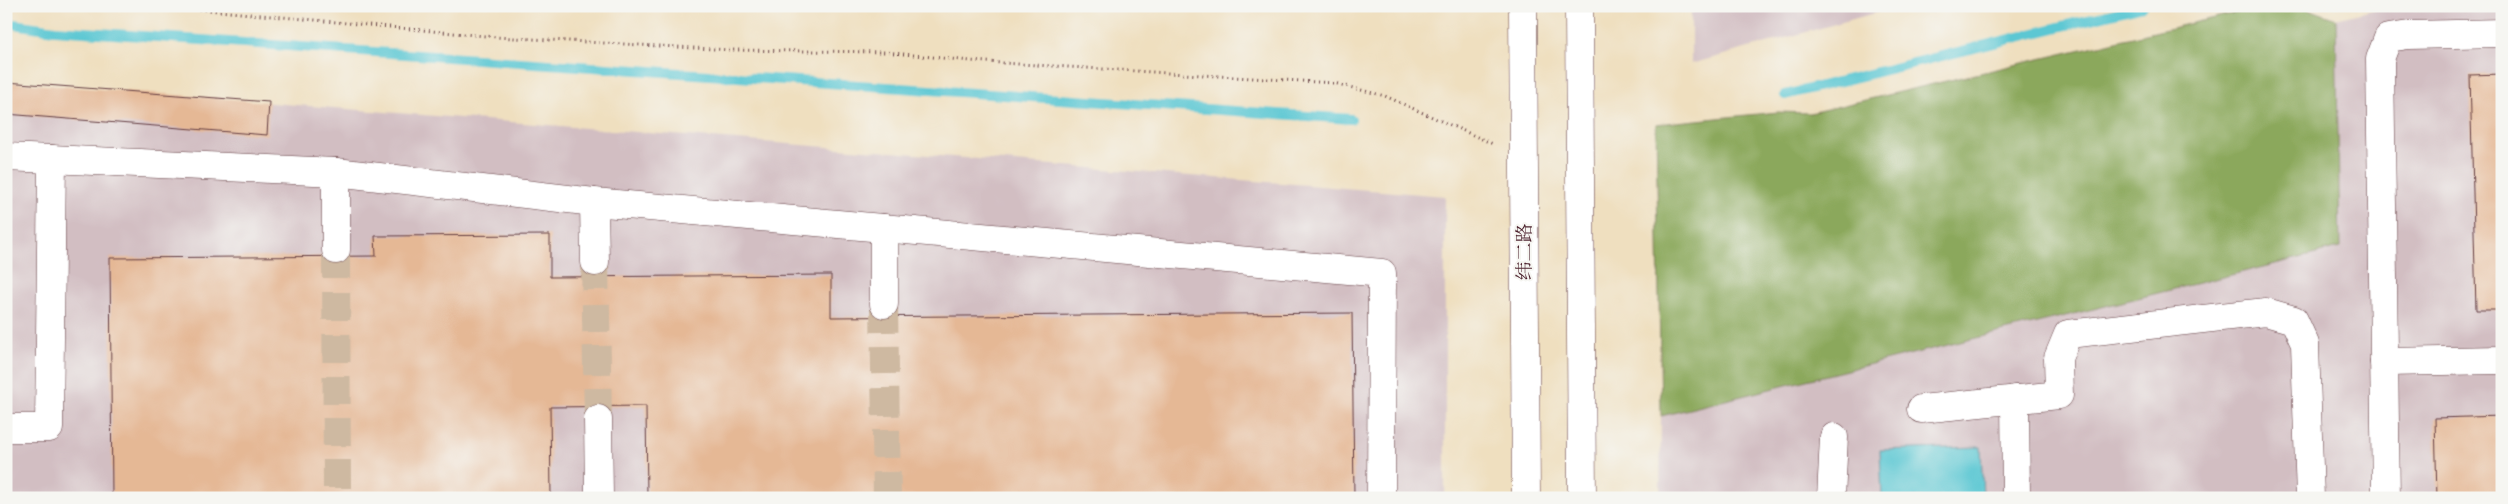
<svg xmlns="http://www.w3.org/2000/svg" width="2508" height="504" viewBox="0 0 2508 504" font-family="'IM FELL Double Pica','Noto Serif SC',serif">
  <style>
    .industrial { fill: #d2bec2 }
    .forest { fill: #8ba85b; stroke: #6a6443 }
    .water { fill: #5bc7d3; stroke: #52737f }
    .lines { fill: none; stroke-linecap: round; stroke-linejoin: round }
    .stream { stroke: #5bc7d3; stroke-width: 10 }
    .building { fill: #e5b895 }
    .minor-tunnel { stroke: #ceb9a1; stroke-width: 28; stroke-dasharray: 28 14; stroke-linecap: butt }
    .minor-casing { stroke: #633c41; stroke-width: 29 }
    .path { stroke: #633c41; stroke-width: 3; stroke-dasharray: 1 4; stroke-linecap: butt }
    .minor { stroke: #fff; stroke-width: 28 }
    .labels { text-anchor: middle; stroke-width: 4; stroke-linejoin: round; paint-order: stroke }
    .street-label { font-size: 19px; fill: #4a1f2b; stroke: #f6f6f2 }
  </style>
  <rect width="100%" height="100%" fill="#f6f6f2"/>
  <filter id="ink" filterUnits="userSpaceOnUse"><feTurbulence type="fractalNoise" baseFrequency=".02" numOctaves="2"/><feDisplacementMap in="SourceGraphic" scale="10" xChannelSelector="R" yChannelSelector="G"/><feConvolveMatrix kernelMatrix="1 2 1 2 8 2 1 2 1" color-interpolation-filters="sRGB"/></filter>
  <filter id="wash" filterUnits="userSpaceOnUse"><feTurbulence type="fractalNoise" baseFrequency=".0096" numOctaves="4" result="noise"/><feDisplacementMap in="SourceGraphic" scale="20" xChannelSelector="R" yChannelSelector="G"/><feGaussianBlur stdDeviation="1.12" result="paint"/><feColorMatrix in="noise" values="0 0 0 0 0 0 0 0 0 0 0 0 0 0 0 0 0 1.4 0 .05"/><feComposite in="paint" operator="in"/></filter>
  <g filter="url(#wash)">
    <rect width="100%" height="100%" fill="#efdfbf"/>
    <g class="industrial">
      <path d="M1691,6h209l-209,58z"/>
      <path d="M2388,6h114v492h-842l1,-82 679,-168 -4,-229z"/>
      <path d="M6,82l1439,114v302h-1439z"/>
    </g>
    <path class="forest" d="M2265,6h36l35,13 4,229 -679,168 -5,-292 122,-12 32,1z"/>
    <path class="water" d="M1981,447l2,51h-101l-2,-48z"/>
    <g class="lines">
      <g class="stream">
        <path d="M6,23l49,7 1296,89"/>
        <path d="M1785,95l358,-89"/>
      </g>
    </g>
    <g id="blocks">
      <g class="building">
        <path d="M2502,74v236h-26l-6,-235z"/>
        <path d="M6,82l263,20 -2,33 -261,-21z"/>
        <path d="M550,235v42l281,-2v42l521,-4 2,185h-707l-1,-92 -96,1 1,91h-439l-2,-240 266,-2 -1,-20z"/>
        <path d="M2502,416v82h-65l-2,-80z"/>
      </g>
    </g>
  </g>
  <g filter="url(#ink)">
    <use href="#blocks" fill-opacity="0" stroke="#633c41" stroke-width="1"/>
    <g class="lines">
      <g class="minor-tunnel">
        <path d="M336,250l1,248"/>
        <path d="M595,262l3,157"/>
        <path d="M884,304l3,194"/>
      </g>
      <defs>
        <g id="minor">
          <path d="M1523,6l3,492"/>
          <path d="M1579,6l3,492"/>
          <path d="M6,157l330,15 258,30 788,71 -1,225"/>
          <path d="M336,172v78"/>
          <path d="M594,202l1,60"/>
          <path d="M884,228v76"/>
          <path d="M2384,362l118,-2"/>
          <path d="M2015,399l1,99"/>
          <path d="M1921,409l138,-14 -1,-37 10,-24 198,-22 28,8 11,24 5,154"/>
          <path d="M598,419l1,79"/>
          <path d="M6,428h43l3,-269"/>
          <path d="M1831,498l3,-61"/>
          <path d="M2386,498l-6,-439 8,-21 21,-3 93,-2"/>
        </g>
      </defs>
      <use href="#minor" class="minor-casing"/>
      <path class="path" d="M165,6l331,31 235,13 154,2 85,9 364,22 51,13 108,48"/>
      <use href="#minor" class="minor"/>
    </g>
  </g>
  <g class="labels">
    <g class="street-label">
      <text transform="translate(1524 252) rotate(-90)" y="7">纬二路</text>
    </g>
  </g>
  <rect width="2508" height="504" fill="none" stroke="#f6f6f2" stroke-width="25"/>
</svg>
